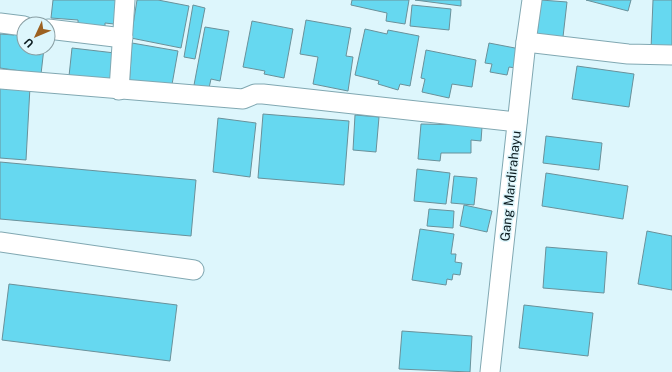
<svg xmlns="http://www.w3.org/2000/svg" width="672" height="372" viewBox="0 0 672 372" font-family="'Public Sans',sans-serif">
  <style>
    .building { fill: #66d8f0; stroke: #6a919a }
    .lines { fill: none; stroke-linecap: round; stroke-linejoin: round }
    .minor-casing { stroke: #81a8b2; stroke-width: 21 }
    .minor { stroke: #fff; stroke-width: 19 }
    .labels { text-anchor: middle; stroke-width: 3; stroke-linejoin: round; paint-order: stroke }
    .street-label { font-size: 13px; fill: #0a1a1e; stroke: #ddf6fc }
  </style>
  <rect width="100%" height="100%" fill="#ddf6fc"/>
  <g class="building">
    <path d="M53,0h63l-2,24 -9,-1v7l-27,-3v-7l-27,-2z"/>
    <path d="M137,0h21l31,6 -8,42 -50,-10z"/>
    <path d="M352,0h57l-4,24 -19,-3 1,-8 -36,-8z"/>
    <path d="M415,0h46v6z"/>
    <path d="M541,0l26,2 -4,35 -26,-3z"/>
    <path d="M586,0h45l-3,11z"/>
    <path d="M653,0h19v50l-21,-1z"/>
    <path d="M193,5l12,3 -10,51 -11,-2z"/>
    <path d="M412,5l39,4 -2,21 -39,-4z"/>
    <path d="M306,20l45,8 -5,28 7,1 -5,34 -35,-7 5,-27 -18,-3z"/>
    <path d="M252,21l41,8 -9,49 -20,-4 1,-3 -22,-4z"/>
    <path d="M205,27l24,4 -9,50 -9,-2 -2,9 -15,-3z"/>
    <path d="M365,29l22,5 1,-4 31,6 -9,50 -10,-2 -2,6 -20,-6 1,-3 -24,-6z"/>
    <path d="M15,31l9,1v16h20l-3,26 -41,-6v-34l14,1z"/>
    <path d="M132,43l46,8 -7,39 -42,-3z"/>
    <path d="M489,43l31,6 -4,19 -7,-1 -2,8 -17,-3 2,-8 -7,-1z"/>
    <path d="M72,48l43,5 -3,27 -43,-4z"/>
    <path d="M426,50l50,10 -4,27 -20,-3 -3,14 -27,-6 3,-13 -4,-1z"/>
    <path d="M577,66l57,8 -5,33 -57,-8z"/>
    <path d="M0,85l30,2 -4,73 -26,-2z"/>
    <path d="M263,114l86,7 -5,64 -86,-7z"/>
    <path d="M355,115l24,2 -3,35 -23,-2z"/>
    <path d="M218,118l38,5 -6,54 -37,-5z"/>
    <path d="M421,124l50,1 11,2 -1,14 -10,-1v13h-30l-1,8 -22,-2z"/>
    <path d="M546,136l56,7 -3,27 -56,-7z"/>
    <path d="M0,162l196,18 -5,56 -191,-17z"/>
    <path d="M417,169l33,4 -4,31 -32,-3z"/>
    <path d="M546,173l82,13 -5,33 -81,-13z"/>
    <path d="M454,176l23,2 -3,27 -23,-2z"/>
    <path d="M464,205l28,6 -5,21 -27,-6z"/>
    <path d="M429,209l25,2 -1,17 -26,-2z"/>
    <path d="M420,229l34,5 -3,20h5l-1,8 7,1 -2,12 -7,-1 -1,6 -5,-1 -1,6 -34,-5z"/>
    <path d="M647,231l25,5v54l-34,-6z"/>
    <path d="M546,247l61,5 -3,41 -61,-5z"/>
    <path d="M9,284l168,21 -7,56 -168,-21z"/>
    <path d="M524,305l69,8 -5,43 -69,-8z"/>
    <path d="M402,331l70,5 -2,36 -71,-3z"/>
  </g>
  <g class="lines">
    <defs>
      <g id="minor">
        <path d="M0,23l24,3"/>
        <path d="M48,29l75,9"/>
        <path d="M526,42l102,12 44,1"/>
        <path d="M0,79l243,20 12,-5h8l254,28"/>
        <path d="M119,90l6,-90"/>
        <path d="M0,242l194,28"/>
        <path d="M490,372l36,-330 6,-42"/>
      </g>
    </defs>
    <use href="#minor" class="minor-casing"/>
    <use href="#minor" class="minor"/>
  </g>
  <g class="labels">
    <g class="street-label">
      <text transform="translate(510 186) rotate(-84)" y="5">Gang Mardirahayu</text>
    </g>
  </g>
  <g transform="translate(36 36) rotate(226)"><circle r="19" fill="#ddf6fc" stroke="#899ea3"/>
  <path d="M0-3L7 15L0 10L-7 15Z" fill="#9c6121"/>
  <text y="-6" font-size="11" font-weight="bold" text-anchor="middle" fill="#0a1a1e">U</text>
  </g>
</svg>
